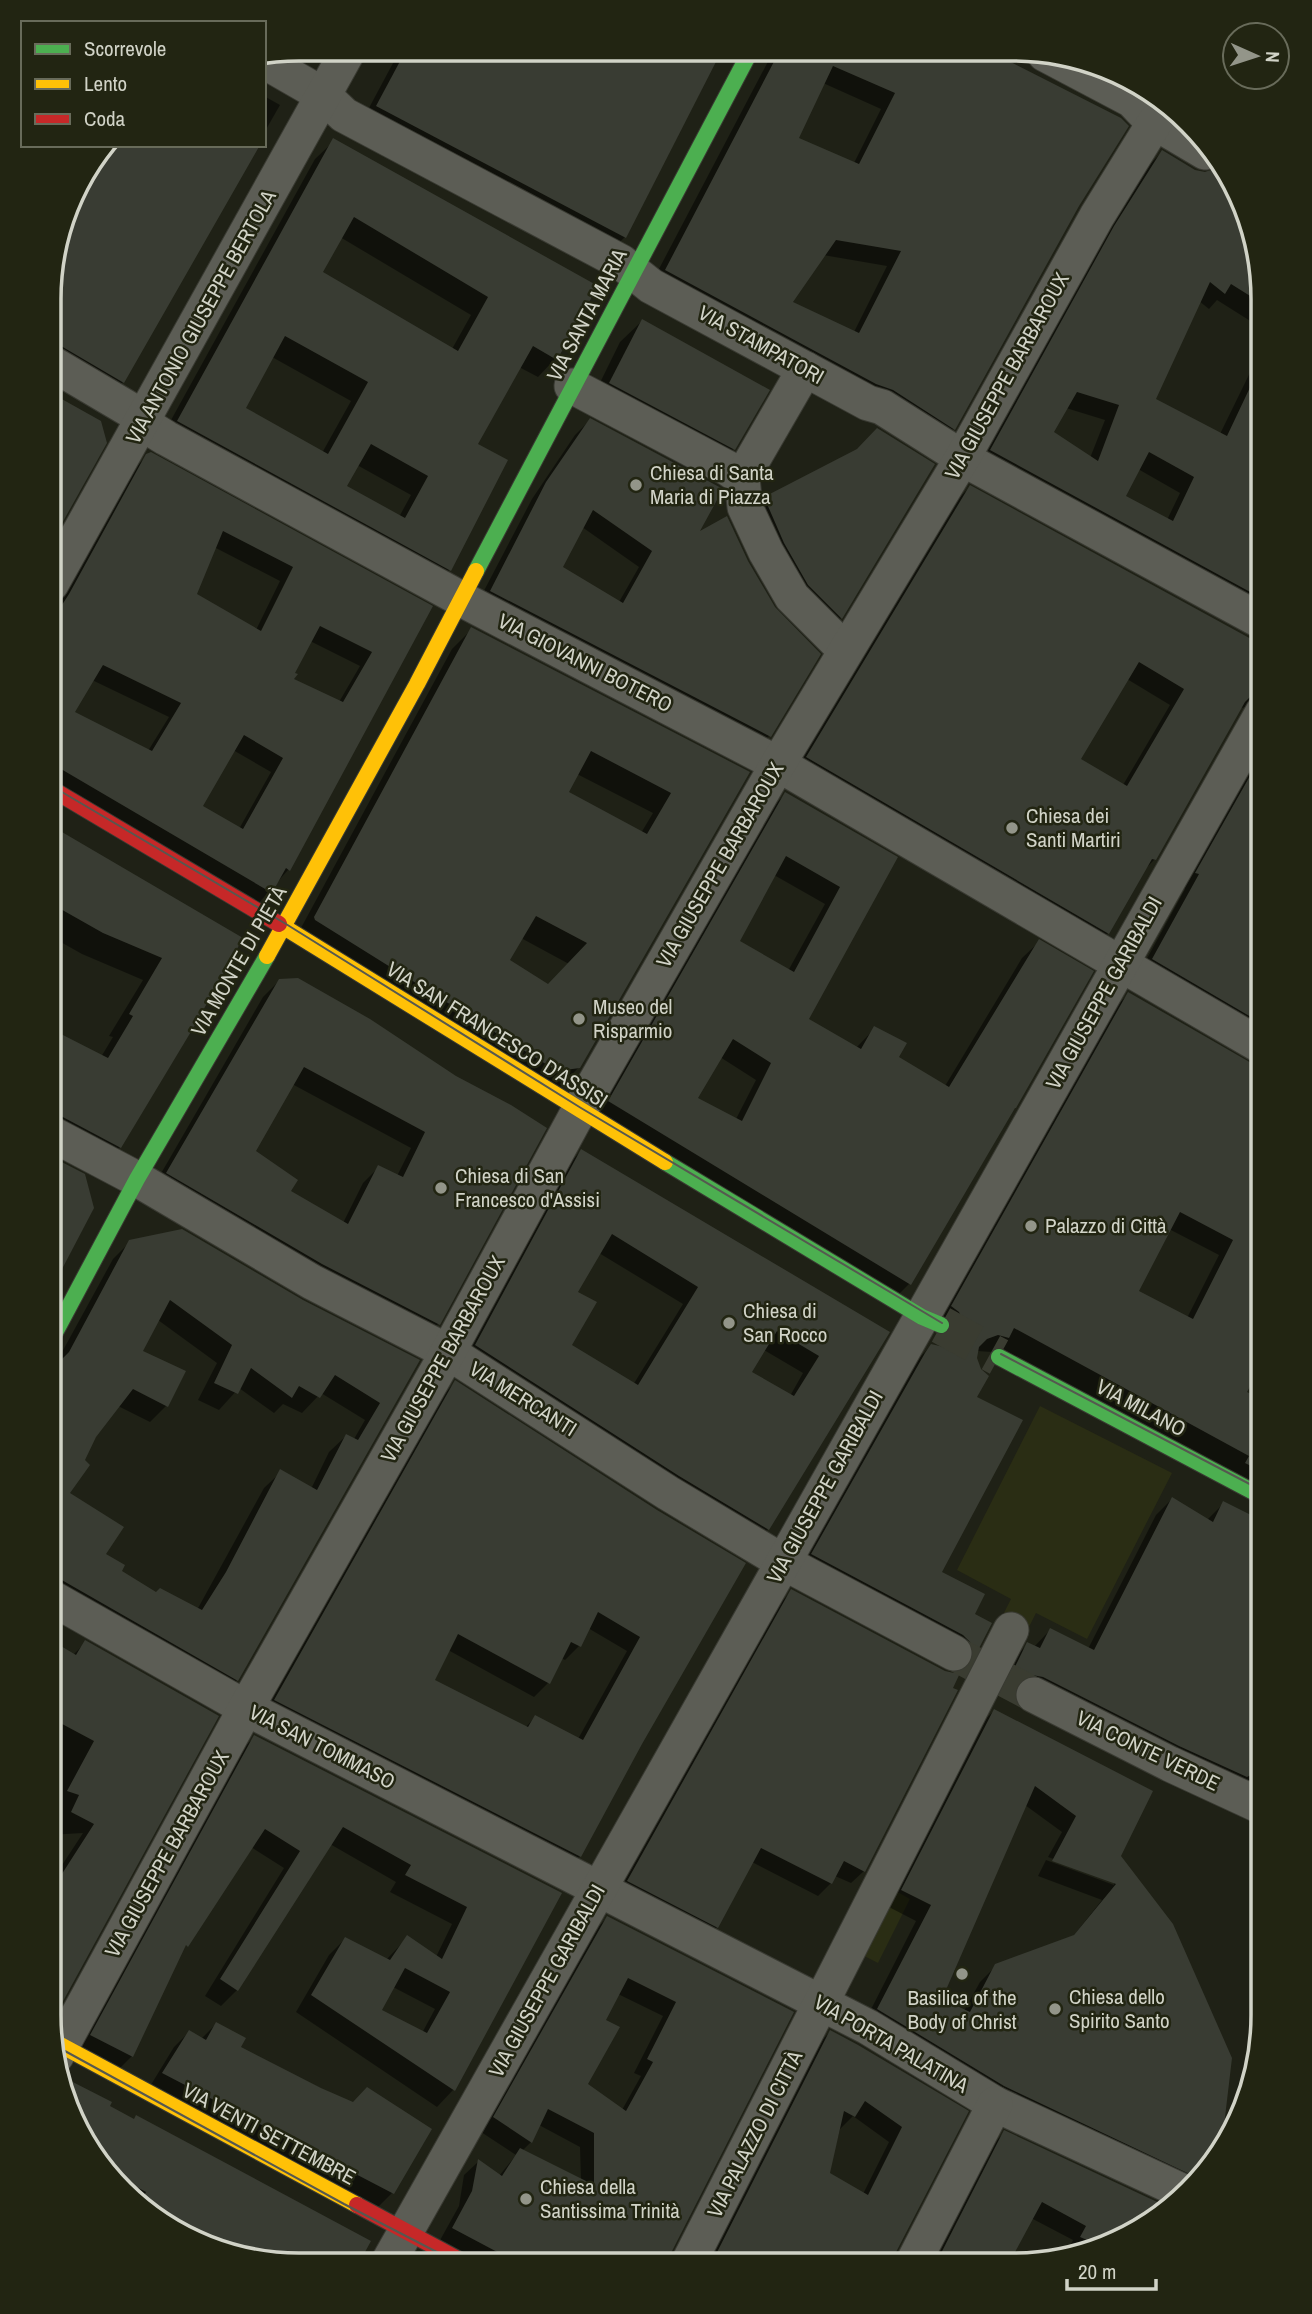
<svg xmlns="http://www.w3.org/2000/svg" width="1312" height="2314" viewBox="0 0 1312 2314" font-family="'Archivo Narrow',sans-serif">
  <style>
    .built { fill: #2a2d14 }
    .shadow { fill: #0007; fill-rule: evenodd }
    .building { fill: #393c33; fill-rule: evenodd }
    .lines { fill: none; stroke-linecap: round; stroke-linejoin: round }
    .street-tunnel { stroke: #3a3c31; stroke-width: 35; stroke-dasharray: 35 18; stroke-linecap: butt }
    .secondary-tunnel { stroke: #3a3c31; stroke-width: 38; stroke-dasharray: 38 19; stroke-linecap: butt }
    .street-casing { stroke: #393a32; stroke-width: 37 }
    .fast-casing { stroke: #393a32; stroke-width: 18 }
    .slow-casing { stroke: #393a32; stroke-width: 18 }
    .jam-casing { stroke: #393a32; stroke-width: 18 }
    .street { stroke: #5c5d55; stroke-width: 35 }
    .fast { stroke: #4caf50; stroke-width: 16 }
    .slow { stroke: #ffc107; stroke-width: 16 }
    .jam { stroke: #c62828; stroke-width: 16 }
    .tram { stroke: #565850; stroke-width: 2 }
    .poi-dot { fill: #939589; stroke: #222512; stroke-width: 2.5 }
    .labels { text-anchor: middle; stroke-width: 5; stroke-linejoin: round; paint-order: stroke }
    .street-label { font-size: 21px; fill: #d1d3c7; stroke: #222512 }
    .poi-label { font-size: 21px; fill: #d1d3c7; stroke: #222512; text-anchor: start }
    .rim { fill: none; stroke: #d1d3c7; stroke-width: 3.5 }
  </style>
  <rect width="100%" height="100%" fill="#1f2116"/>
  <path class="built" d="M1040,1406l132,67 -85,166 -51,-26 -140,278 14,8 -32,64 -41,-21 174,-343 -54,-29z"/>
  <g class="shadow">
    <path d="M400,50l319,2 -94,185 -16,15 -247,-131z"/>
    <path d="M773,52l215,1 90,152 -124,223 -16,16 -288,-158zM823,83l58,26 -27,54 -57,-24zM823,255l64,11 -33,66 -64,-29z"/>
    <path d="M264,96l16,9 -16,28z"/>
    <path d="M1173,109l4,2 73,107 13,81v30l-46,-29 -8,9 -10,-8 -46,99 67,34 43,-88v279l-287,-159 123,-222 48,-77 15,-15 32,19 10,3 6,-2 -2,-14 -41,-36zM1066,408l39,12 -15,38 -38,-26zM1138,469l42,24 -13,27 -44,-23z"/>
    <path d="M334,141l222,217 -18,19 -19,-10 -43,77 -26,125 -19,19 -271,-148 155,-281zM340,237l131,78 -19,34 -132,-77zM272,357l79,44 -29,52 -79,-44zM357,465l54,30 -12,22 -54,-30z"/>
    <path d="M51,267l72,115 -21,20 -51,-30z"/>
    <path d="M642,321l92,127 -22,22 -123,-65 31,-63z"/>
    <path d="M51,396l49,26 -45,111 -4,3z"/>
    <path d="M590,420l105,115 51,26 27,47 45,46 -49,82 -15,15 -278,-145 56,-107 43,-64zM582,527l57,40 -20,35 -59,-34z"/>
    <path d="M147,456l283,151 -142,263 -31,35 -207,-121 1,-169 82,-145zM214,547l66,34 -24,49 -61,-35zM310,641l50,25 -21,36 -48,-22zM92,680l77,37 -21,34 -76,-38zM233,750l38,22 -32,57 -38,-22z"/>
    <path d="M970,487l283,154 10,3v71l-16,-8 -7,1 -85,151 -11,11 -36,63 -16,15 -300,-175 162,-270zM1127,679l43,26 -47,80 -44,-26z"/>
    <path d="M765,499l76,119 -11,11 -76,-119z"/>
    <path d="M472,629l276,144 -169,294 -20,21 -264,-149 157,-290zM577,774l76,39 -12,20 -74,-40zM521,938l48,26 -21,22 -41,-25z"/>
    <path d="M1263,744v306l-125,-75 47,-86 -4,-1z"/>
    <path d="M786,794l109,64 -89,162 50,28 19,-20 22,29 48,29 77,-128 17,-16 -130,342 -16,16 -300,-182 176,-308zM774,875l51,29 -37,67 -50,-29zM720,1057l36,23 -20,39 -41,-20z"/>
    <path d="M50,827l191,112 -121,208 -21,21 -49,-26v-101l7,-7 44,23 12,-20 -4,-1 34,-56 -61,-26 -32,-18z"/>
    <path d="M279,981l176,97 -17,246 -15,16 -271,-151 111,-192zM292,1084l119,64 -14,28 -18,-9 -16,16 -20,40 -55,-31 -34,-40z"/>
    <path d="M1129,994l123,72 -7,326 18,10v95l-271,-145 -15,-1 -2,47 -35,174 32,43 18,9 -16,31 -14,14 -163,-99 118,-208 16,-16 16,2 1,-10 -11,-16 176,-313zM1169,1229l50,26 -32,63 -51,-26z"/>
    <path d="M581,1151l306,182 -119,196 -17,17 -292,-184 106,-194zM599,1253l84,51 -50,81 -63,-39 6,-54zM764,1350l39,23 -13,23 -40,-23z"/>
    <path d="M130,1242l172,59 116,60 -181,319 -17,16 -171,-97 1,-225 63,-115zM158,1320l59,43 -19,37 21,10 20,-22 35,25 9,-9 19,9 19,-20 44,27 -11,19 -8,-3 -17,16 -18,37 -30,-17 -17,16 -67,122 -41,-16 -36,-22 -16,-17 -37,-62 28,-56 23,-31 32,16 17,-17 -27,-53z"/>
    <path d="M455,1383l201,128 -16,232 -60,113 -15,15 -304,-157 180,-317zM588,1628l39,23 -49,88 -43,-22 -10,11 -93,-48 16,-30 86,47 14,-14 13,-25 4,2 14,-14z"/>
    <path d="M1172,1499l35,21 17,-17 28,15 11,2v250l-12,11 -21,11 -203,-100 -11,-2 -9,3 -9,-5 14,-28 16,-16 6,3 16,-17 38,19 68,-134z"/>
    <path d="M792,1591l72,280 -13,12 -16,-7 -4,7 -13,13 -66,-34 -35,65 -13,12 -89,-45 164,-290z"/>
    <path d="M49,1641l24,14 13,-13 130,74 -161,297 -5,5 -1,-133 34,-52 -34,2v-82h6l-4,-2 6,-6 -8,-4z"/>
    <path d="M994,1711l125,146 93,310 -28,27 -321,-169 53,-104 -29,-15 91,-180zM1025,1805l37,27 -14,25 66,24v4l-68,-25 -8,16 64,24 -31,39 -75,27 -16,16 -16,29 -24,-12z"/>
    <path d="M255,1737l305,157 -107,196 -16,17 -141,-95 33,-57 16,-16 41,21 21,-22 29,19 16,-33 -62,-32 6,-10 -66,-38 -93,146 -16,16 -16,-10 79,-128 -33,-21 -70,104 -49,105 -17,17 -40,-21 163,-299zM393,1987l42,22 -13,24 -42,-22z"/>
    <path d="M607,1918l185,94 -124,242 -2,10 -186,-1 -41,-21 20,-36 5,-31 14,-13 21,14 17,-21 -35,-23 112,-200zM618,1994l45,22 -29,57 7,3 -19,34 -36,-25 18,-65zM539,2125l41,22 1,33 -59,-29 9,-9z"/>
    <path d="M216,2024l23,24 114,56 76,26 -37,63 -15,15 -228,-120 25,-41 15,-15 12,7z"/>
    <path d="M830,2032l136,80 -74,143 -2,10 -185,-1 111,-218zM853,2116l36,26 -26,52 -35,-20 12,-45z"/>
    <path d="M62,2096l46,11 260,135 -11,21h-91l-77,-24 -54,-36z"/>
    <path d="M1004,2133l165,76 -4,5 -71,38 -18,3 -8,-4 5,-11 -42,-22 -25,47h-77l62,-119z"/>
  </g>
  <g class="building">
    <path d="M406,50l315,2 -95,186 -250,-132z"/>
    <path d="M779,52l214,1 128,65 8,8 -50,80 -124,224 -62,-40 -17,-6 -211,-114zM833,66l62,27 -36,71 -60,-26zM836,240l65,11 -42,82 -66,-31z"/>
    <path d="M333,138l265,148 -41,74 -24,-14 -55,98 30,16 -57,111 -274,-150zM354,217l134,80 -30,54 -135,-79zM285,336l83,46 -40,72 -82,-46zM371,444l57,32 -23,42 -58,-32z"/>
    <path d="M108,145h152l-136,238 -63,-37 -10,-3v-76l24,-79z"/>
    <path d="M1162,150l33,20 10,2 11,-4 34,50 13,86 -32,-20 -6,10 -15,-12 -54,117 71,37 36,-76v239l-273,-149 124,-224zM1077,392l42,13 -21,56 -44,-29zM1149,452l45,25 -21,44 -47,-25z"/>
    <path d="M642,319l128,71 -35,60 -126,-67z"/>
    <path d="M51,393l50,28 6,22 -51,91 -5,-4z"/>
    <path d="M590,418l133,71 -23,42 27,-15 21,45 27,46 46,47 -50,83 -281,-146 56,-109zM593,510l59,41 -29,52 -60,-36z"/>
    <path d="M877,428l58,36 -93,155 -34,-34 -24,-42 -20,-46 93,-48z"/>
    <path d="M151,452l282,154 -143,265 -4,-3 -14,25 -211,-124 -11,-3 1,-144 18,-28 77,-140zM223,531l70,36 -32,64 -64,-37zM320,626l52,26 -29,50 -49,-23 4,-5 -3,-1zM103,665l78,38 -29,48 -77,-39zM244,735l39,23 -40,71 -40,-23z"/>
    <path d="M970,485l283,155 10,2v50l-10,2 -8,8 -89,158 -4,-1 -43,75 -303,-177zM1139,662l45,27 -57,97 -46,-27z"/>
    <path d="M471,627l279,145 -170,296 -23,3 -242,-151 -1,-3zM591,751l80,42 -24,41 -78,-42zM536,916l51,27 -39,41 -38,-24z"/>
    <path d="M1263,753v271l-111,-65 47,-85 -4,-1z"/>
    <path d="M785,792l113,65 -89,162 52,30 13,-23 33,17 -8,14 50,30 90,-148 55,32 -78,137h-1l-104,177 -303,-184zM786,856l54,31 -46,85 -54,-31zM733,1039l38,24 -29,58 -44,-23z"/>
    <path d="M50,825l193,113 -48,87 -74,123 -62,-33 -9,-2v-68l7,-13 51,26 25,-42 -4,-2 33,-56 -59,-25 -53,-30z"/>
    <path d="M298,978l72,41 86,57 55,29 36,23 -107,197 -118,-61 -156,-91 113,-194zM304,1067l121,65 -22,45 -25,-12 -30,59 -57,-33 7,-11 -42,-29z"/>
    <path d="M1128,992l125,72 10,3v297l-16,28 16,8v72l-18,-9 4,-7 -235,-128 -5,10 -11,-3 -11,4 -8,8 -2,11 4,11 8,7 -12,21 46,23 -81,152 43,22 -10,20 17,9 -17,33 -4,-13 -8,-8 -152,-81 114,-201 6,-9 13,3 10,-4 7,-9 2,-12 -4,-10 -8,-6zM1180,1212l53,28 -40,79 -54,-28z"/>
    <path d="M581,1149l309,183 -121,198 -90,-54 -204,-131zM612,1234l86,53 -60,98 -66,-40 25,-43 -19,-10zM777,1331l42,25 -25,40 -42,-24z"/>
    <path d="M50,1156l35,18 9,34 -44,84z"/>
    <path d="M182,1229l121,71 117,60 -182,321 -178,-102 -10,-2v-198l10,-18 9,-9 60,-112zM170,1300l62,45 -18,38 24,11 13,-26 41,30 7,-12 21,12 15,-23 45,28 -22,37 -12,-6 -29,56 -37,-21 -54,103 -24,38 -42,-22 -4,4 -34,-21 3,-6 -19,-11 18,-27 -54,-34 20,-28 -5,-5 11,-23 37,-48 35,18 18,-36 -43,-20z"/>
    <path d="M455,1380l202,130 89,53 -104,181 -61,113 -307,-157zM598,1612l42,25 -57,103 -48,-25 -7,12 -93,-47 23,-46 92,50 21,-42 10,5z"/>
    <path d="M1172,1497l41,25 10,-21 30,15 10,3v250l-16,8 -68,-31 -136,-69 -11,-2 -9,3 -11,-5 15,-31 13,6 10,-20 44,22z"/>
    <path d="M791,1589l154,82 9,2 7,-2 -8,17 5,2 -93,182 -21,-11 -12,23 -71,-36 -43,80 -91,-47z"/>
    <path d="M49,1639l27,16 9,-15 134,76 -163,298 -7,-4v-116l45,-70 -23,-12 8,-17 -12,-4 27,-50 -45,-24z"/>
    <path d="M994,1709l159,82 -32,65 52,68 59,134 -11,93 -9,16 -12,12 -196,-93 -127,-77 54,-104 -30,-15zM1035,1786l41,30 -24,45 64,23 -42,51 -79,29 -25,48 -28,-13z"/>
    <path d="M254,1735l308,158 -107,198 -144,-96 34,-58 45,23 17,-25 35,24 25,-52 -62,-32 6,-10 -68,-38 -105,164 -18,-12 80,-128 -35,-22 -77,118 -2,-2 -53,112 -43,-22zM405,1968l45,24 -23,41 -45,-23z"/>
    <path d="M607,1916l187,96 -124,243 -2,9h-148l-68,-36 20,-37 6,-32 24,17 18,-28 74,37v-52l-46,-24 -16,34 -39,-26zM628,1978l48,24 -29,57 6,3 -27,49 -38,-27 32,-57 -14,-7z"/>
    <path d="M216,2022l30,16 -5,9 80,41 32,14 14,-15 65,42 -38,65 -232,-121 27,-43 17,10z"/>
    <path d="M830,2030l28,15 111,66 -75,145 -2,9 -181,-1zM865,2101l37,26 -34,68 -38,-22 14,-62 11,6z"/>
    <path d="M59,2075l53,27 -2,4 24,13 2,-4 235,126 -12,22h-93l-77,-24 -19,-13 1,-3 -32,-18 7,-13 -30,-16 -54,-80z"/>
    <path d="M1004,2130l166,78 -5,6 -62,33 -23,-10 6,-11 -44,-24 -34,63h-73z"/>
  </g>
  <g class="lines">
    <g class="street-tunnel">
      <path d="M954,1653l20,11"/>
      <path d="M1004,1679l30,16"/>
    </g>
    <path class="secondary-tunnel" d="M941,1325l58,32"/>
    <defs>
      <g id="street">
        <path d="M1045,54l87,46 19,20 54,32"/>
        <path d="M264,61l59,34 21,20 277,147 30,24 217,117 14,4 87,55 294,160"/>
        <path d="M51,363l93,55 9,12 13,8 299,163 313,163 485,283"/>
        <path d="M572,386l157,83 13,9 3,29 21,45 26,45 53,53"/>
        <path d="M742,478l63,-109"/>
        <path d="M51,584l298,-535"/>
        <path d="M50,1133l87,46 175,103 136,70 220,141 115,69 171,91"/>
        <path d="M50,1597l196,111 622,319 127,77 191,89"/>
        <path d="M1034,1695l136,69 93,43"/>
        <path d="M56,2056l190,-348 202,-356 126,-232 204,-356 185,-307 134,-241 58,-94"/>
        <path d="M388,2263l875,-1551"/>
        <path d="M688,2264l323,-634"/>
        <path d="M912,2265l83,-161"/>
      </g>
      <g id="fast">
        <path d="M476,571l274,-519"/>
        <path d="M665,1162l257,155 19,8"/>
        <path d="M50,1342l87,-163 130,-223"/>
        <path d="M999,1357l264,140"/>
      </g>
      <g id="slow">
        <path d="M279,924l386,238"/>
        <path d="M267,956l150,-272 59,-113"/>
        <path d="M53,2041l304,164"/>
      </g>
      <g id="jam">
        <path d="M50,788l229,136"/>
        <path d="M357,2205l108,58"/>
      </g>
    </defs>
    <use href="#street" class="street-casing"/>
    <use href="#fast" class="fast-casing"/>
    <use href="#slow" class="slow-casing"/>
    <use href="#jam" class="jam-casing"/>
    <use href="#street" class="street"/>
    <use href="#fast" class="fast"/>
    <use href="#slow" class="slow"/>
    <use href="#jam" class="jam"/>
    <g class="tram">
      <path d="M50,785l236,139 295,184 361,215"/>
      <path d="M1001,1354l262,137"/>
      <path d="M54,2045l290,159 114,59"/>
    </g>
  </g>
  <g class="poi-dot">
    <circle cx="636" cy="485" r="7"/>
    <circle cx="1012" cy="828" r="7"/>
    <circle cx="579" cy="1019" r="7"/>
    <circle cx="441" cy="1188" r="7"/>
    <circle cx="1031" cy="1226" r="7"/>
    <circle cx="729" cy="1323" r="7"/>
    <circle cx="962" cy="1974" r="7"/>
    <circle cx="1055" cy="2009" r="7"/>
    <circle cx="526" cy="2199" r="7"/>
  </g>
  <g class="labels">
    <g class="street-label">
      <text transform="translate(587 315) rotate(-62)" y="7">VIA SANTA MARIA</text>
      <text transform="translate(201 317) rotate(-61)" y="7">VIA ANTONIO GIUSEPPE BERTOLA</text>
      <text transform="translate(761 345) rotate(29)" y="7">VIA STAMPATORI</text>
      <text transform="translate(1007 376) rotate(-61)" y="7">VIA GIUSEPPE BARBAROUX</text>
      <text transform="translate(585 663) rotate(27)" y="7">VIA GIOVANNI BOTERO</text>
      <text transform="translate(720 865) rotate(-60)" y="7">VIA GIUSEPPE BARBAROUX</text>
      <text transform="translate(239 961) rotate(-60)" y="7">VIA MONTE DI PIETÀ</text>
      <text transform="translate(1104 993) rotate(-61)" y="7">VIA GIUSEPPE GARIBALDI</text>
      <text transform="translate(497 1035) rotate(32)" y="7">VIA SAN FRANCESCO D'ASSISI</text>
      <text transform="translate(443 1359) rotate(-61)" y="7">VIA GIUSEPPE BARBAROUX</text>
      <text transform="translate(523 1399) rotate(32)" y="7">VIA MERCANTI</text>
      <text transform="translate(1141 1408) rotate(28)" y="7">VIA MILANO</text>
      <text transform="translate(825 1487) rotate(-61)" y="7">VIA GIUSEPPE GARIBALDI</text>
      <text transform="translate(322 1747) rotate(27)" y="7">VIA SAN TOMMASO</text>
      <text transform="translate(1148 1751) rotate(26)" y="7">VIA CONTE VERDE</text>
      <text transform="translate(167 1854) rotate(-61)" y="7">VIA GIUSEPPE BARBAROUX</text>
      <text transform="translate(547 1981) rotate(-61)" y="7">VIA GIUSEPPE GARIBALDI</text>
      <text transform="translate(891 2044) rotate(30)" y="7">VIA PORTA PALATINA</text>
      <text transform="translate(269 2134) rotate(28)" y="7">VIA VENTI SETTEMBRE</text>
      <text transform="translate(755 2134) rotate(-63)" y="7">VIA PALAZZO DI CITTÀ</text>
    </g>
    <g class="poi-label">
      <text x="650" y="480">Chiesa di Santa<tspan x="650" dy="24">Maria di Piazza</tspan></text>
      <text x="1026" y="823">Chiesa dei<tspan x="1026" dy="24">Santi Martiri</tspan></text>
      <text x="593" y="1014">Museo del<tspan x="593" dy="24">Risparmio</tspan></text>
      <text x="455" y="1183">Chiesa di San<tspan x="455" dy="24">Francesco d'Assisi</tspan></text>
      <text x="1045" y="1233">Palazzo di Città</text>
      <text x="743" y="1318">Chiesa di<tspan x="743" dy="24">San Rocco</tspan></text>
      <text x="1069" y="2004">Chiesa dello<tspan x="1069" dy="24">Spirito Santo</tspan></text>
      <text x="962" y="2005" text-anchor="middle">Basilica of the<tspan x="962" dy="24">Body of Christ</tspan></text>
      <text x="540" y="2194">Chiesa della<tspan x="540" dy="24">Santissima Trinità</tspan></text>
    </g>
  </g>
  <path d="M0 0H1312V2314H0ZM299 61H1013A238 238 0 0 1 1251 299V2015A238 238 0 0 1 1013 2253H299A238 238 0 0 1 61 2015V299A238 238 0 0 1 299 61Z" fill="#222512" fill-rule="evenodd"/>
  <path class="rim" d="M299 61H1013A238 238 0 0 1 1251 299V2015A238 238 0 0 1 1013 2253H299A238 238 0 0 1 61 2015V299A238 238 0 0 1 299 61Z"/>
  <rect x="21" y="21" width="245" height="126" fill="#222512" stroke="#686b5a" stroke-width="2"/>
  <rect x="35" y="44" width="35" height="10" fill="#4caf50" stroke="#686b5a" stroke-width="2"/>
  <text x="84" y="56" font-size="21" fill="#d1d3c7">Scorrevole</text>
  <rect x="35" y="79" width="35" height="10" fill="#ffc107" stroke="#686b5a" stroke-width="2"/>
  <text x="84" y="91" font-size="21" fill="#d1d3c7">Lento</text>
  <rect x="35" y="114" width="35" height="10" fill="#c62828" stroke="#686b5a" stroke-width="2"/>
  <text x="84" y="126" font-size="21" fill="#d1d3c7">Coda</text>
  <g transform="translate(1256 56) rotate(93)"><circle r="33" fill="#222512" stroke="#686b5a" stroke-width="2"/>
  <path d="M0-5L12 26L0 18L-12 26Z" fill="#939589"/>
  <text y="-10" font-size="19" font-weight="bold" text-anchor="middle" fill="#d1d3c7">N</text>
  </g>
  <path d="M1067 2279v10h89v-10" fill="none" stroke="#d1d3c7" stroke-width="3.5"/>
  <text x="1078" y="2279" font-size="21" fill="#d1d3c7" stroke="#222512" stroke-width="5" paint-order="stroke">20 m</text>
</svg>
